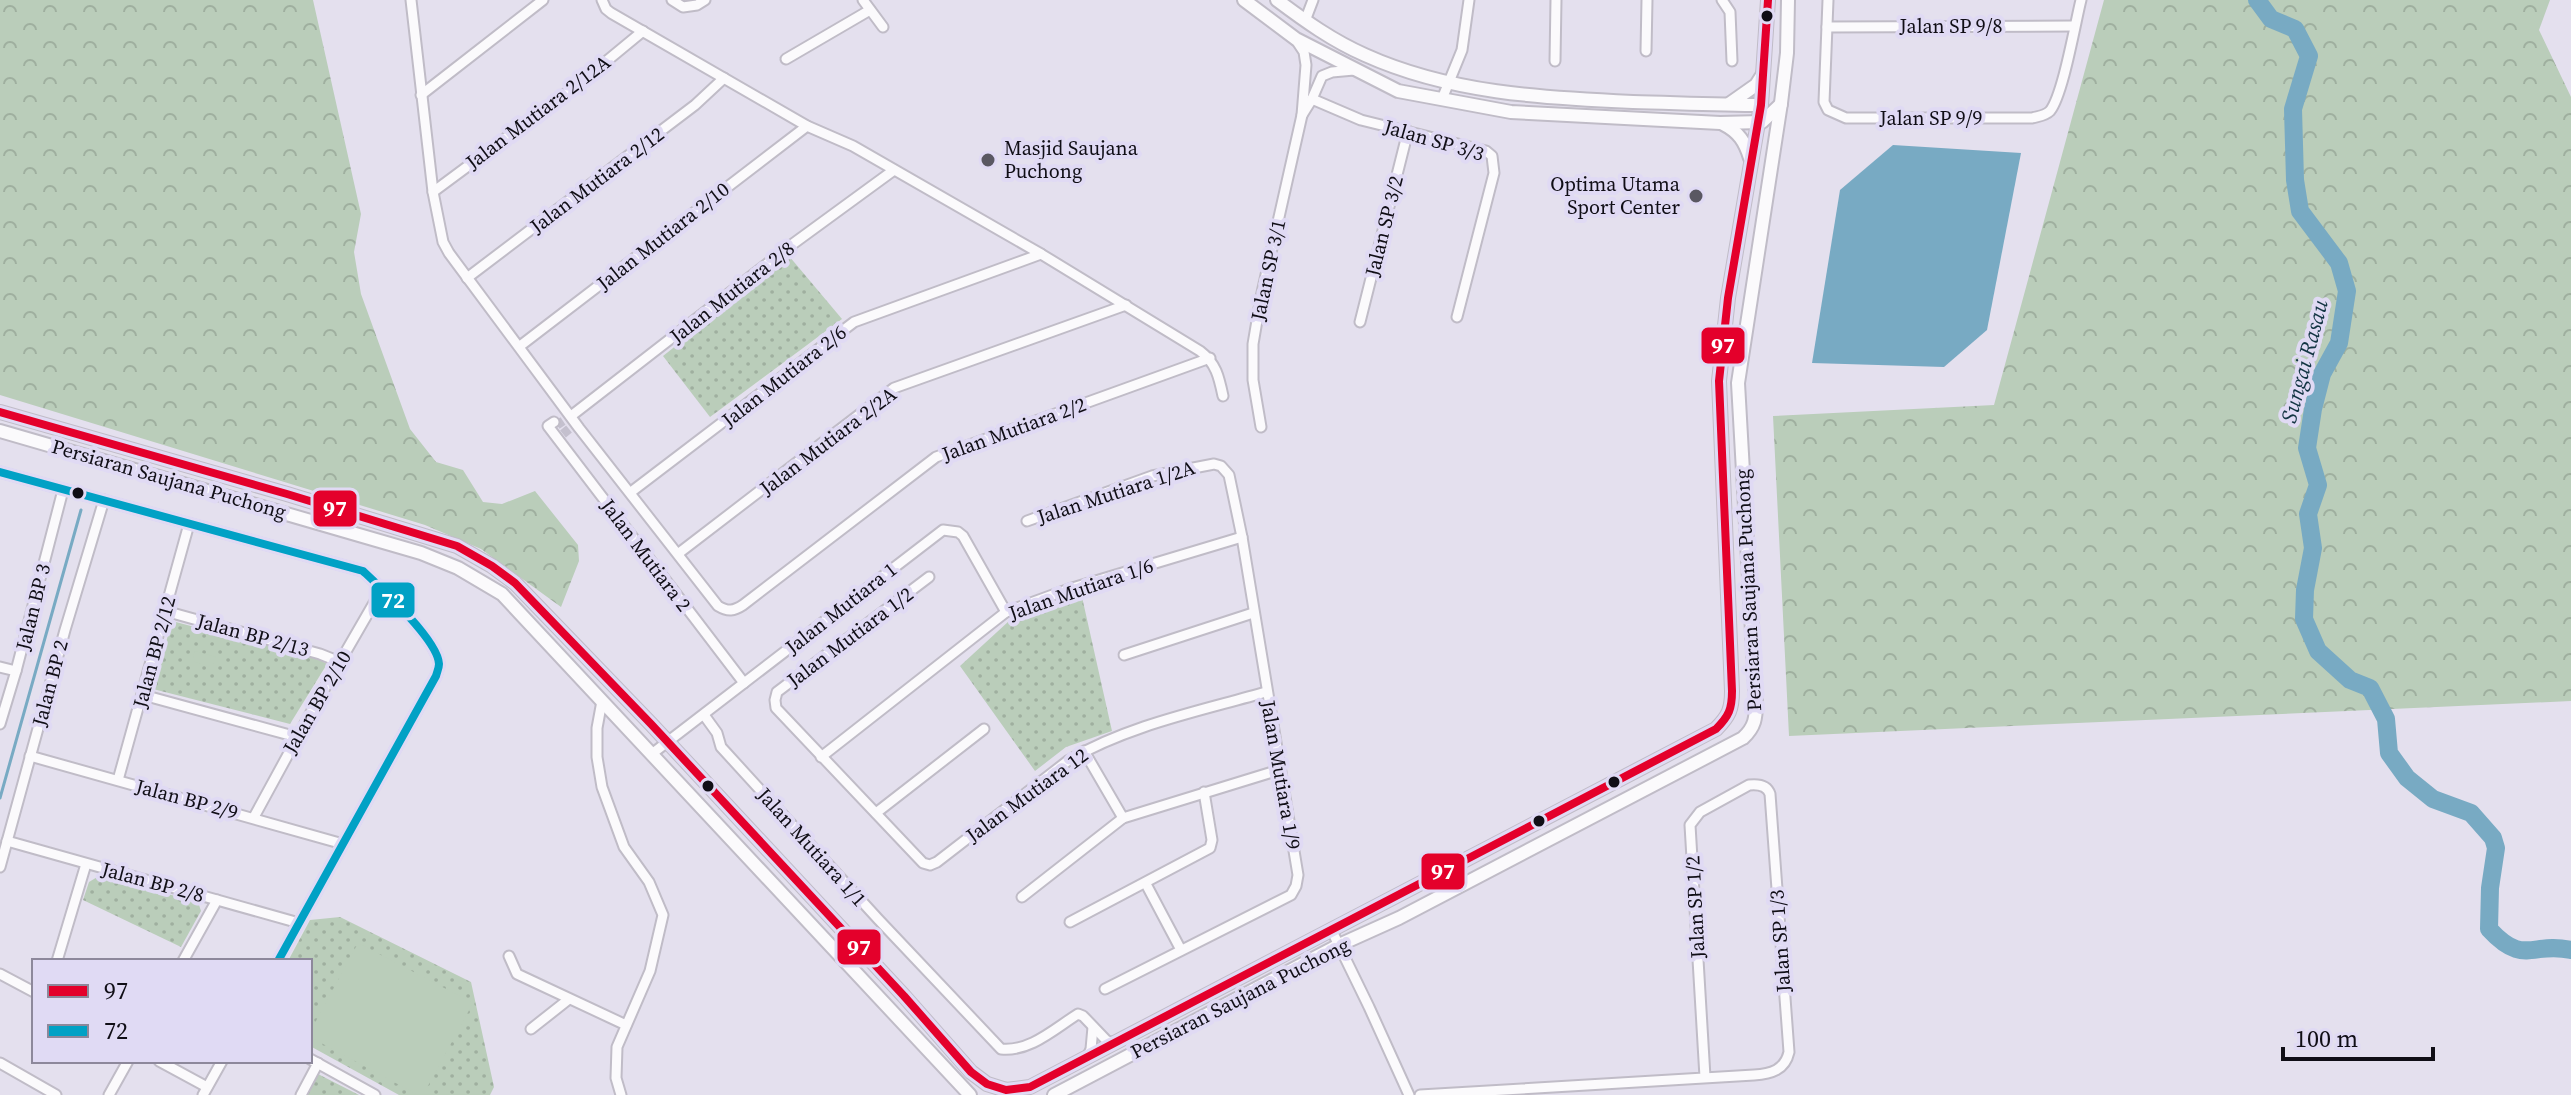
<svg xmlns="http://www.w3.org/2000/svg" width="2571" height="1095" viewBox="0 0 2571 1095" font-family="'Source Serif 4',serif">
  <style>
    .green { fill: url(#green-dots) }
    .forest { fill: url(#forest-crowns) }
    .pitch { fill: #bacdba }
    .water { fill: #78aac3 }
    .lines { fill: none; stroke-linecap: round; stroke-linejoin: round }
    .stream { stroke: #78aac3; stroke-width: 3 }
    .river { stroke: #78aac3; stroke-width: 18 }
    .minor-tunnel { stroke: #c4c0ce; stroke-width: 9; stroke-dasharray: 9 4.5; stroke-linecap: butt }
    .minor-casing { stroke: #c0bcc7; stroke-width: 13 }
    .tertiary-casing { stroke: #c0bcc7; stroke-width: 16 }
    .minor { stroke: #fbfafc; stroke-width: 9 }
    .tertiary { stroke: #fbfafc; stroke-width: 12 }
    .bus-1-casing { stroke: #e0daf4; stroke-width: 14 }
    .bus-2-casing { stroke: #e0daf4; stroke-width: 14 }
    .bus-1 { stroke: #e4002b; stroke-width: 8 }
    .bus-2 { stroke: #01a1c5; stroke-width: 8 }
    .bus-dot { fill: #100e16; stroke: #e0daf4; stroke-width: 3 }
    .poi-dot { fill: #5a5862; stroke: #e0daf4; stroke-width: 3 }
    .labels { text-anchor: middle; stroke-width: 8; stroke-linejoin: round; paint-order: stroke }
    .street-label { font-size: 20px; fill: #100e16; stroke: #e0daf4 }
    .poi-label { font-size: 20px; fill: #100e16; stroke: #e0daf4; text-anchor: start }
    .water-label { font-size: 22px; font-style: italic; fill: #133543; stroke: #e0daf4 }
    .line-badge { stroke: #e0daf4; stroke-width: 3 }
    .badge-label { font-size: 22px; text-anchor: middle; font-weight: bold; fill: #fff }
  </style>
  <defs>
    <pattern id="green-dots" width="8" height="8" patternUnits="userSpaceOnUse" patternTransform="scale(2)"><rect width="8" height="8" fill="#bacdba"/><path d="M2 2h.1M6 6h.1" fill="none" stroke="#9faf9f" stroke-width="1.8" stroke-linecap="round"/></pattern>
    <pattern id="forest-crowns" width="20" height="18" patternUnits="userSpaceOnUse" patternTransform="scale(2)"><rect width="20" height="18" fill="#bacdba"/><path d="M2 6a3 3 0 1 1 6 0M12 15a3 3 0 1 1 6 0" fill="none" stroke="#9faf9f"/></pattern>
  </defs>
  <rect width="100%" height="100%" fill="#e4e0ee"/>
  <g class="green">
    <path d="M789,256l53,63 -132,98 -47,-61z"/>
    <path d="M1082,597l30,134 -46,16 -31,24 -75,-105 49,-45z"/>
    <path d="M172,621l148,39 7,4 -37,60 -137,-35z"/>
    <path d="M99,876l99,26 3,9 -20,36 -98,-47 6,-18z"/>
    <path d="M340,917l131,65 23,105 -4,8h-91l-89,-49v-85h-22l22,-41z"/>
    <path d="M316,1073l43,22h-56z"/>
  </g>
  <g class="forest">
    <path d="M0,0h313l48,214 -7,38 7,42 49,135 26,33 27,8 20,32 19,2 33,-13 43,54 1,16 -18,46 -80,-58 -56,-24 -425,-130z"/>
    <path d="M2104,0h446l-11,30 32,67v604l-782,35 -16,-320 221,-11z"/>
  </g>
  <g class="pitch">
    <path d="M195,651l21,6 -4,11 -20,-7z"/>
    <path d="M358,943l115,60 -50,92h-5l-108,-58v-5z"/>
  </g>
  <path class="water" d="M1893,145l128,8 -34,177 -43,37 -132,-4 28,-173z"/>
  <g class="lines">
    <path class="stream" d="M0,798l81,-288"/>
    <path class="river" d="M2257,0l14,19 24,10 14,27 -16,53 2,71 5,31 39,52 8,28 -8,52 -17,31 -9,35 -6,39 11,37 -10,29 5,34 -8,42 -1,29 14,32 32,29 20,8 16,31 3,34 18,25 26,21 38,14 22,25 3,10 -6,40 -1,41c35,38 43,12 82,21"/>
    <g class="minor-tunnel">
      <path d="M557,425l6,-4"/>
      <path d="M563,434l6,-5"/>
    </g>
    <defs>
      <g id="minor">
        <path d="M411,0l22,192 10,50 6,11 130,175 139,178c10,6 16,5 25,-1l193,-148 274,-99"/>
        <path d="M602,0l4,9 5,4 196,113 46,20 188,108 159,97c16,12 19,26 23,45"/>
        <path d="M672,0l11,7 14,-2 8,-5"/>
        <path d="M863,0l20,27"/>
        <path d="M1722,0l8,12 2,49"/>
        <path d="M1828,0l-4,102 4,8 18,8h186c7,-2 13,-2 18,-7 13,-16 25,-87 31,-111"/>
        <path d="M1305,21l8,-21"/>
        <path d="M1827,27l247,-1"/>
        <path d="M1646,51l1,-51"/>
        <path d="M786,59l84,-49"/>
        <path d="M1555,61l1,-61"/>
        <path d="M421,95l122,-95"/>
        <path d="M1312,99l49,21 125,31 6,5 2,17 -37,144"/>
        <path d="M1442,99l20,-49 7,-50"/>
        <path d="M1302,115l10,-16 10,-23 10,-4 22,-2"/>
        <path d="M433,192l147,-109 63,-52"/>
        <path d="M467,278l228,-173 29,-27"/>
        <path d="M1360,322l48,-191"/>
        <path d="M520,346l287,-220"/>
        <path d="M571,416l219,-170 104,-76"/>
        <path d="M554,422l-6,4 196,257"/>
        <path d="M1261,427l-8,-47v-36l8,-47 41,-182 4,-50 -2,-13 -8,-12"/>
        <path d="M0,472l363,99c17,16 75,69 76,93 0,4 -2,8 -3,12l-158,285"/>
        <path d="M631,492l223,-170 187,-68"/>
        <path d="M1027,521l125,-45 62,-12 7,2 8,9 13,62 56,338 -2,11 -5,9 -186,94"/>
        <path d="M679,553l215,-165 232,-83"/>
        <path d="M929,577l-152,115 -2,8 1,8 147,155 7,2 7,-3 132,-102c60,-35 131,-49 197,-68"/>
        <path d="M165,611l155,43 20,8"/>
        <path d="M1124,655l129,-42"/>
        <path d="M0,667l16,4"/>
        <path d="M143,695l154,42"/>
        <path d="M602,701l-5,27v29l5,30 22,60 25,35 14,33 -13,56 -33,76 -1,31 5,17"/>
        <path d="M704,715l13,18 4,14 157,172 123,130c29,3 53,-20 77,-35l5,2 24,25 9,2"/>
        <path d="M0,724l16,-53 47,-181"/>
        <path d="M1084,751l39,67"/>
        <path d="M653,753l290,-223 15,2 5,4 43,76"/>
        <path d="M30,756l313,88"/>
        <path d="M821,757l185,-145 63,-23 173,-52"/>
        <path d="M118,780l71,-256"/>
        <path d="M876,813l108,-84"/>
        <path d="M254,817l61,-112 67,-116"/>
        <path d="M7,841l292,82"/>
        <path d="M0,867l65,-237 39,-130"/>
        <path d="M1146,884l35,66"/>
        <path d="M1022,897l101,-79 156,-48"/>
        <path d="M1070,922l140,-74 2,-8 -8,-48"/>
        <path d="M1331,929l38,78 40,88"/>
        <path d="M509,956l8,18 109,51"/>
        <path d="M57,961l29,-97"/>
        <path d="M183,961l34,-61"/>
        <path d="M0,974l34,18"/>
        <path d="M531,1029l38,-30"/>
        <path d="M1087,1058l4,-9 2,-22"/>
        <path d="M310,1059l65,36"/>
        <path d="M159,1061l48,26"/>
        <path d="M0,1063l56,32"/>
        <path d="M109,1095l19,-34"/>
        <path d="M203,1095l19,-34"/>
        <path d="M301,1095l17,-32"/>
        <path d="M1420,1095l334,-20c17,-1 31,-5 35,-23l-19,-258c-3,-9 -12,-10 -21,-9l-49,27 -10,13 15,252"/>
      </g>
      <g id="tertiary">
        <path d="M1244,0l52,39 102,52 113,21 209,11 42,-1 19,-18"/>
        <path d="M1277,0c28,21 56,41 88,55 84,38 177,43 268,47 43,1 85,3 128,3"/>
        <path d="M1729,104l27,-19 7,-11"/>
        <path d="M1723,124c16,8 22,18 27,34"/>
        <path d="M0,412l287,82 170,52 35,20 23,17 136,141 253,272 67,76 16,12 19,6 24,-3 686,-358c13,-13 16,-20 16,-38l-13,-310 9,-83 33,-193 7,-105"/>
        <path d="M0,431l421,122 37,15 44,26 468,501"/>
        <path d="M1054,1095l285,-150 60,-27 344,-180c12,-11 13,-20 13,-36l-18,-319 43,-280 6,-50 1,-53"/>
      </g>
    </defs>
    <use href="#minor" class="minor-casing"/>
    <use href="#tertiary" class="tertiary-casing"/>
    <use href="#minor" class="minor"/>
    <use href="#tertiary" class="tertiary"/>
    <defs>
      <path id="bus-1" d="M0,412l287,82 170,52 35,20 23,17 136,141 253,272 67,76 16,12 19,6 24,-3 686,-358c13,-13 16,-20 16,-38l-13,-310 9,-83 33,-193 7,-105"/>
      <path id="bus-2" d="M0,472l363,99c17,16 75,69 76,93 0,4 -2,8 -3,12l-158,285"/>
    </defs>
    <use href="#bus-1" class="bus-1-casing"/>
    <use href="#bus-2" class="bus-2-casing"/>
    <use href="#bus-1" class="bus-1"/>
    <use href="#bus-2" class="bus-2"/>
  </g>
  <g class="bus-dot">
    <circle cx="1767" cy="16" r="7"/>
    <circle cx="78" cy="493" r="7"/>
    <circle cx="1614" cy="782" r="7"/>
    <circle cx="708" cy="786" r="7"/>
    <circle cx="1539" cy="821" r="7"/>
  </g>
  <g class="poi-dot">
    <circle cx="988" cy="160" r="8"/>
    <circle cx="1696" cy="196" r="8"/>
  </g>
  <g class="labels">
    <g class="street-label">
      <text x="1951" y="33">Jalan SP 9/8</text>
      <text transform="translate(538 112) rotate(-37)" y="7">Jalan Mutiara 2/12A</text>
      <text x="1931" y="125">Jalan SP 9/9</text>
      <text transform="translate(1434 140) rotate(16)" y="7">Jalan SP 3/3</text>
      <text transform="translate(597 180) rotate(-37)" y="7">Jalan Mutiara 2/12</text>
      <text transform="translate(1384 226) rotate(-76)" y="7">Jalan SP 3/2</text>
      <text transform="translate(663 236) rotate(-38)" y="7">Jalan Mutiara 2/10</text>
      <text transform="translate(1268 270) rotate(-78)" y="7">Jalan SP 3/1</text>
      <text transform="translate(732 292) rotate(-38)" y="7">Jalan Mutiara 2/8</text>
      <text transform="translate(784 376) rotate(-38)" y="7">Jalan Mutiara 2/6</text>
      <text transform="translate(1014 429) rotate(-20)" y="7">Jalan Mutiara 2/2</text>
      <text transform="translate(828 441) rotate(-37)" y="7">Jalan Mutiara 2/2A</text>
      <text transform="translate(169 479) rotate(16)" y="7">Persiaran Saujana Puchong</text>
      <text transform="translate(1116 492) rotate(-18)" y="7">Jalan Mutiara 1/2A</text>
      <text transform="translate(646 555) rotate(53)" y="7">Jalan Mutiara 2</text>
      <text transform="translate(1081 589) rotate(-19)" y="7">Jalan Mutiara 1/6</text>
      <text transform="translate(1748 590) rotate(-93)" y="7">Persiaran Saujana Puchong</text>
      <text transform="translate(33 607) rotate(-76)" y="7">Jalan BP 3</text>
      <text transform="translate(841 608) rotate(-38)" y="7">Jalan Mutiara 1</text>
      <text transform="translate(253 635) rotate(15)" y="7">Jalan BP 2/13</text>
      <text transform="translate(850 637) rotate(-37)" y="7">Jalan Mutiara 1/2</text>
      <text transform="translate(154 652) rotate(-75)" y="7">Jalan BP 2/12</text>
      <text transform="translate(50 683) rotate(-75)" y="7">Jalan BP 2</text>
      <text transform="translate(317 702) rotate(-60)" y="7">Jalan BP 2/10</text>
      <text transform="translate(1281 775) rotate(80)" y="7">Jalan Mutiara 1/9</text>
      <text transform="translate(1027 795) rotate(-36)" y="7">Jalan Mutiara 12</text>
      <text transform="translate(187 799) rotate(15)" y="7">Jalan BP 2/9</text>
      <text transform="translate(812 847) rotate(48)" y="7">Jalan Mutiara 1/1</text>
      <text transform="translate(153 882) rotate(15)" y="7">Jalan BP 2/8</text>
      <text transform="translate(1695 907) rotate(-93)" y="7">Jalan SP 1/2</text>
      <text transform="translate(1780 941) rotate(-94)" y="7">Jalan SP 1/3</text>
      <text transform="translate(1240 998) rotate(-27)" y="7">Persiaran Saujana Puchong</text>
    </g>
    <g class="poi-label">
      <text x="1004" y="155">Masjid Saujana<tspan x="1004" dy="23">Puchong</tspan></text>
      <text x="1680" y="191" text-anchor="end">Optima Utama<tspan x="1680" dy="23">Sport Center</tspan></text>
    </g>
    <g class="water-label">
      <text transform="translate(2304 361) rotate(-75)" y="8">Sungai Rasau</text>
    </g>
  </g>
  <g class="line-badge">
    <rect x="1700" y="326" width="46" height="39" rx="8" fill="#e4002b"/>
    <rect x="312" y="489" width="46" height="39" rx="8" fill="#e4002b"/>
    <rect x="370" y="581" width="46" height="38" rx="8" fill="#01a1c5"/>
    <rect x="1420" y="852" width="46" height="39" rx="8" fill="#e4002b"/>
    <rect x="836" y="928" width="46" height="38" rx="8" fill="#e4002b"/>
  </g>
  <g class="badge-label">
    <text x="1723" y="353">97</text>
    <text x="335" y="516">97</text>
    <text x="393" y="608">72</text>
    <text x="1443" y="879">97</text>
    <text x="859" y="955">97</text>
  </g>
  <rect x="32" y="959" width="280" height="104" fill="#e0daf4" stroke="#8d889b" stroke-width="2"/>
  <rect x="48" y="985" width="40" height="12" fill="#e4002b" stroke="#8d889b" stroke-width="2"/>
  <text x="104" y="999" font-size="24" fill="#100e16">97</text>
  <rect x="48" y="1025" width="40" height="12" fill="#01a1c5" stroke="#8d889b" stroke-width="2"/>
  <text x="104" y="1039" font-size="24" fill="#100e16">72</text>
  <path d="M2283 1047v12h150v-12" fill="none" stroke="#100e16" stroke-width="4"/>
  <text x="2295" y="1047" font-size="24" fill="#100e16" stroke="#e0daf4" stroke-width="6" paint-order="stroke">100 m</text>
</svg>
